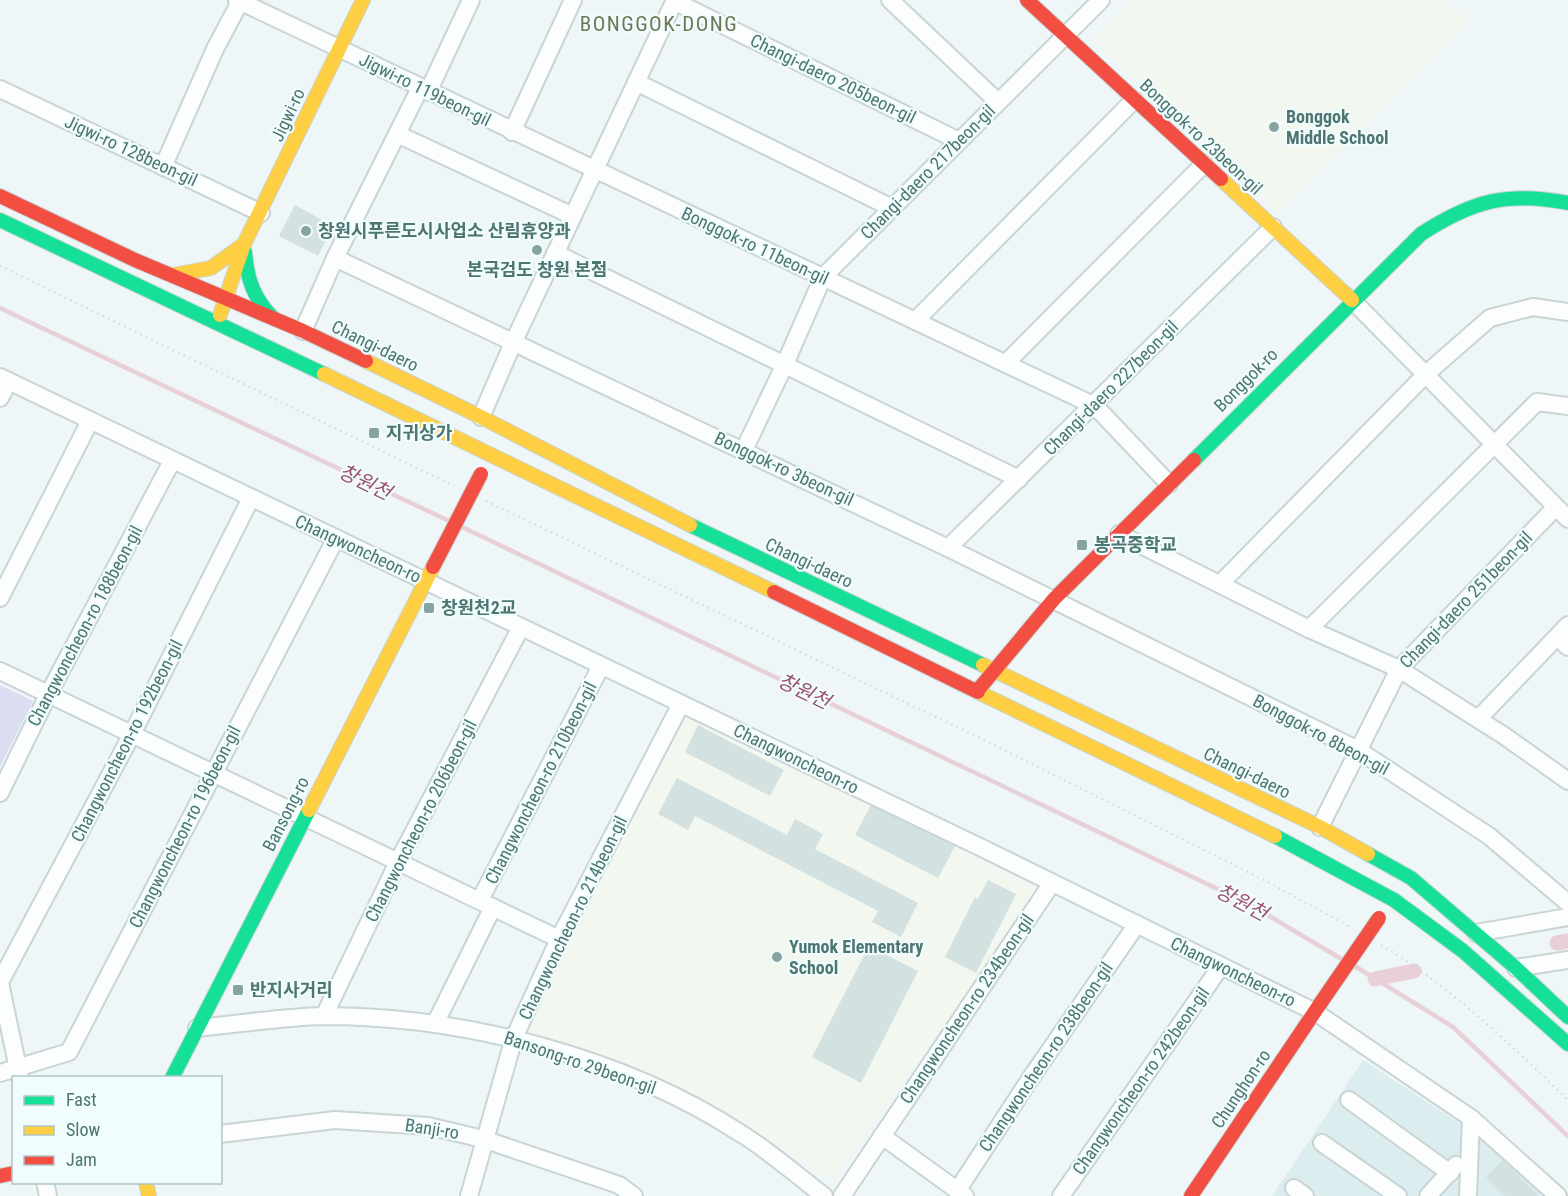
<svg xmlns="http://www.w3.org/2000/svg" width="1568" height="1196" viewBox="0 0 1568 1196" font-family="'Roboto Condensed','Noto Sans KR',sans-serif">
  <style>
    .residential { fill: #dbedef }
    .education { fill: #f2f7ef }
    .green { fill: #dbddf0 }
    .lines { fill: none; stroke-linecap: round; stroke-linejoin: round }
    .stream { stroke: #e8d0d9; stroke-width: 4.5 }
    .canal { stroke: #e8d0d9; stroke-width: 15 }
    .building { fill: #d3e1e1 }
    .street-casing { stroke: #c9d4d5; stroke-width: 20 }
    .fast-casing { stroke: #c8d4d4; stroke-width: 16 }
    .slow-casing { stroke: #c8d4d4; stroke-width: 16 }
    .jam-casing { stroke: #c8d4d4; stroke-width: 16 }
    .path { stroke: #ccd8d7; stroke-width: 2; stroke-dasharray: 1.5 4.5; stroke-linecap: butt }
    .street { stroke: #fcfefe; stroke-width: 16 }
    .fast { stroke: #16e098; stroke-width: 14 }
    .slow { stroke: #ffcf43; stroke-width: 14 }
    .jam { stroke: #f24e42; stroke-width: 14 }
    .jam-bridge-casing { stroke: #c8d4d4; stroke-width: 16; stroke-linecap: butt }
    .jam-bridge { stroke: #f24e42; stroke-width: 14 }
    .poi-dot { fill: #86a3a0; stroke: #f1fcfe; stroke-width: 2 }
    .labels { text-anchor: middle; stroke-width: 4.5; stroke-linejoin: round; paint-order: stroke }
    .street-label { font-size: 18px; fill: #4e7671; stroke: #f1fcfe }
    .poi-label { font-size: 18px; font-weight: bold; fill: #4e7671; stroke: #f1fcfe; text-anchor: start }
    .water-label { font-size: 20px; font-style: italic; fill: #9c536a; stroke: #f1fcfe }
    .quarter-label { font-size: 21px; letter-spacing: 1.5px; fill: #707654; stroke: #f1fcfe }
  </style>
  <rect width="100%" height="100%" fill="#eef6f8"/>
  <path class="residential" d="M1363,1060l116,76 68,60h-275z"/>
  <g class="education">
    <path d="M1132,0h305l33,18 -192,196 -185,-174z"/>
    <path d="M686,711l359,174 -213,296 -127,-82 -81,-36 -99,-33z"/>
  </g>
  <path class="green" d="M0,685l33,16 -33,66z"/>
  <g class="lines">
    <g class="stream">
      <path d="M0,308l449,213"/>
      <path d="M462,527l789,378 92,55"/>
      <path d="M1353,965l100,62 115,109"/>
    </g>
    <g class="canal">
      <path d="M1557,943l11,-2"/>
      <path d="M1375,979l39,-8"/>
    </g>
  </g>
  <g class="building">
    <path d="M295,205l38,21 -15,30 -39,-20z"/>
    <path d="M698,725l86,45 -14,26 -85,-44z"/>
    <path d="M677,778l110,57 8,-16 28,15 -8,15 103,54 -17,34 -29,-15 6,-11 -183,-95 -7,14 -30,-16z"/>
    <path d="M872,803l83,43 -17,32 -83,-43z"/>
    <path d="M988,880l28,14 -40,79 -31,-16 30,-60 3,2z"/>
    <path d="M869,946l49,25 -57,112 -49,-26z"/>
    <path d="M1503,1160l36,36h-34l-19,-19z"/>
  </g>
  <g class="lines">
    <defs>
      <g id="street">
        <path d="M237,0l858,406 74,78"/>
        <path d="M890,0l108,102"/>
        <path d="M674,1l285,140"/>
        <path d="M636,82l256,126"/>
        <path d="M0,89l261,124"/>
        <path d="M428,92l43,-92"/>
        <path d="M512,132l61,-132"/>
        <path d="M397,134l176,82"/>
        <path d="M163,167l52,-118 26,-49"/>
        <path d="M555,253l464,226"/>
        <path d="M335,258l613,290 410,202 131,86 79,67"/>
        <path d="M1352,300l216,219"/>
        <path d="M915,321l219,-221"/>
        <path d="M303,331l32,-73 85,-170"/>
        <path d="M1006,363l198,-199"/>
        <path d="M0,377l982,471 333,164 156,106 87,78"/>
        <path d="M0,398l9,-17"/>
        <path d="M481,417l32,-74 162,-343"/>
        <path d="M744,450l41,-86 38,-87 278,-277"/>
        <path d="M1119,534l190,95 90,40 104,66 65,46"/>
        <path d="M948,548l325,-321"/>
        <path d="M1220,584l206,-210 64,-56 43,-11 35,5"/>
        <path d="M0,598l90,-177"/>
        <path d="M1309,629l228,-227 31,4"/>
        <path d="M1557,637l11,10"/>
        <path d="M0,671l559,268"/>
        <path d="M1478,719l90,-94"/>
        <path d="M0,793l48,-98 124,-234"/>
        <path d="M1320,827l79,-158 156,-161"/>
        <path d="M480,900l121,-234"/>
        <path d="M1476,933l92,-16"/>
        <path d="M1516,968l52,-8"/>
        <path d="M0,982l132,-248 119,-236"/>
        <path d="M0,983l20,95"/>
        <path d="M324,1016l74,-154 123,-235"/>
        <path d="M435,1024l58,-117"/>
        <path d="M197,1028c42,-4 85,-11 127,-12 139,0 299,41 416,117 30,18 56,42 84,63"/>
        <path d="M0,1073l69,-21 267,-514"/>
        <path d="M1349,1100l101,73"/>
        <path d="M220,1134l115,-14 93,6 55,13 136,46 15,11"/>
        <path d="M882,1136l83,60"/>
        <path d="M1322,1143l76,53"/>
        <path d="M45,1182l3,14"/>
        <path d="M1294,1188l11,8"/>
        <path d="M957,1191l73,-112 107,-155"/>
        <path d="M469,1196l45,-158 45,-99 122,-235"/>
        <path d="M842,1196l210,-313"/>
        <path d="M1061,1196l160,-230"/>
        <path d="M1428,1196l28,-31"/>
        <path d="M1468,1196l3,-78"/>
      </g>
      <g id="fast">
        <path d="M0,220l324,154"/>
        <path d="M245,252c2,27 9,47 28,66"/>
        <path d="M1194,460l227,-226c51,-33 86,-43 147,-31"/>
        <path d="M690,525l293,140"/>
        <path d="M1275,836l119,64 69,51 105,93"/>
        <path d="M1368,854l43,24 105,90 52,49"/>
        <path d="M172,1078l137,-268"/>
      </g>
      <g id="slow">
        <path d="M1221,179l131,121"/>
        <path d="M173,275l38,-7 32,-23"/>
        <path d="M220,315l24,-71 119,-244"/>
        <path d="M366,361l115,56 209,108"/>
        <path d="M324,374l450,218"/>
        <path d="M983,665l337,162 48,27"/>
        <path d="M978,692l297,144"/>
        <path d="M309,810l124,-243"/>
        <path d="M146,1182l3,14"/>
      </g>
      <g id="jam">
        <path d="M1027,0l194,179"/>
        <path d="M0,196l135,64 168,71 63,30"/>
        <path d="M774,592l204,100"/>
        <path d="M978,690l76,-91 140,-139"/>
        <path d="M0,1176l14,-3"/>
        <path d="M1191,1196l131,-195"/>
      </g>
    </defs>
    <use href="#street" class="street-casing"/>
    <use href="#fast" class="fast-casing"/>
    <use href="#slow" class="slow-casing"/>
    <use href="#jam" class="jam-casing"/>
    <g class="path">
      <path d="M0,266l454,220"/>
      <path d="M486,501l506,243 274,137 84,46"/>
      <path d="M1381,945c69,41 129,99 187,155"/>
    </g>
    <use href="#street" class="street"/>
    <use href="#fast" class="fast"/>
    <use href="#slow" class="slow"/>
    <use href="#jam" class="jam"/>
    <defs>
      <g id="jam-bridge">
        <path d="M433,567l48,-93"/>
        <path d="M1322,1001l57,-83"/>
      </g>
    </defs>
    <use href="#jam-bridge" class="jam-bridge-casing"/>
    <use href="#jam-bridge" class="jam-bridge"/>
  </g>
  <g class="poi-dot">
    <circle cx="1274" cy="127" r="6"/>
    <circle cx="306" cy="231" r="6"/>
    <circle cx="537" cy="250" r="6"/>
    <rect x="368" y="427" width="12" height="12" rx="3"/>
    <rect x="1076" y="539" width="12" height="12" rx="3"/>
    <rect x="423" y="602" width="12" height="12" rx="3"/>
    <circle cx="777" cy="957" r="6"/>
    <rect x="232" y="984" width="12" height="12" rx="3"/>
  </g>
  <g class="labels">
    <g class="street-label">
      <text transform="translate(833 79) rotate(26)" y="6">Changi-daero 205beon-gil</text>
      <text transform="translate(425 90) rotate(26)" y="6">Jigwi-ro 119beon-gil</text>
      <text transform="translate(288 115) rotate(-65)" y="6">Jigwi-ro</text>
      <text transform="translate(1201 137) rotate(43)" y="6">Bonggok-ro 23beon-gil</text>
      <text transform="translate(131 151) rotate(25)" y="6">Jigwi-ro 128beon-gil</text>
      <text transform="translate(928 172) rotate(-45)" y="6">Changi-daero 217beon-gil</text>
      <text transform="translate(755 246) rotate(25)" y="6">Bonggok-ro 11beon-gil</text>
      <text transform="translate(375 346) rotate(26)" y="6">Changi-daero</text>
      <text transform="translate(1246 380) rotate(-45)" y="6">Bonggok-ro</text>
      <text transform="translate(1111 388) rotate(-45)" y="6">Changi-daero 227beon-gil</text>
      <text transform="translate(784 469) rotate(25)" y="6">Bonggok-ro 3beon-gil</text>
      <text transform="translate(358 549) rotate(25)" y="6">Changwoncheon-ro</text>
      <text transform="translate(809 563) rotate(25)" y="6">Changi-daero</text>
      <text transform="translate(1466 600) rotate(-46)" y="6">Changi-daero 251beon-gil</text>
      <text transform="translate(85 626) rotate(-62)" y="6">Changwoncheon-ro 188beon-gil</text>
      <text transform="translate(1321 735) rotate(28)" y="6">Bonggok-ro 8beon-gil</text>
      <text transform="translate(127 741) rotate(-63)" y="6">Changwoncheon-ro 192beon-gil</text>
      <text transform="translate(796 759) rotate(26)" y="6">Changwoncheon-ro</text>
      <text transform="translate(1247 773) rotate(26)" y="6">Changi-daero</text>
      <text transform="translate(541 783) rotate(-63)" y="6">Changwoncheon-ro 210beon-gil</text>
      <text transform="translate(286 814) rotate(-63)" y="6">Bansong-ro</text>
      <text transform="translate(421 821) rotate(-63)" y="6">Changwoncheon-ro 206beon-gil</text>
      <text transform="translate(185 827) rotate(-63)" y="6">Changwoncheon-ro 196beon-gil</text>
      <text transform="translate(573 918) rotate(-64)" y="6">Changwoncheon-ro 214beon-gil</text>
      <text transform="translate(1233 972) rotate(26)" y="6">Changwoncheon-ro</text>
      <text transform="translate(967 1009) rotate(-56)" y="6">Changwoncheon-ro 234beon-gil</text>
      <text transform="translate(1046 1057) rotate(-56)" y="6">Changwoncheon-ro 238beon-gil</text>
      <text transform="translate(580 1063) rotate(19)" y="6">Bansong-ro 29beon-gil</text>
      <text transform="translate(1141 1081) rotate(-55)" y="6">Changwoncheon-ro 242beon-gil</text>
      <text transform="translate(1241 1089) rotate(-56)" y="6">Chunghon-ro</text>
      <text transform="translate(432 1129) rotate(9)" y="6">Banji-ro</text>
    </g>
    <g class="poi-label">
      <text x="1286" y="123">Bonggok<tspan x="1286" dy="21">Middle School</tspan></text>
      <text x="318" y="237">창원시푸른도시사업소 산림휴양과</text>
      <text x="537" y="276" text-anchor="middle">본국검도 창원 본점</text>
      <text x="386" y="439">지귀상가</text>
      <text x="1094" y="551">봉곡중학교</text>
      <text x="441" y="614">창원천2교</text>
      <text x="789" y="953">Yumok Elementary<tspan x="789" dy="21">School</tspan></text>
      <text x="250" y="996">반지사거리</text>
    </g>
    <g class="water-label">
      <text transform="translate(365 482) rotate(26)" y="7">창원천</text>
      <text transform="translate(804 691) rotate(26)" y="7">창원천</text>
      <text transform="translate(1242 902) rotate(28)" y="7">창원천</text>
    </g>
    <g class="quarter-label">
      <text x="659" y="31">BONGGOK-DONG</text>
    </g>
  </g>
  <rect x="12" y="1076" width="210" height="108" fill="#f1fcfe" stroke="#b0c6c6" stroke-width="1.5"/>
  <rect x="24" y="1096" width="30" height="9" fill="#16e098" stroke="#b0c6c6" stroke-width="1.5"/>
  <text x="66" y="1106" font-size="18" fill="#4e7671">Fast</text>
  <rect x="24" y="1126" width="30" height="9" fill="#ffcf43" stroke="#b0c6c6" stroke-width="1.5"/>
  <text x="66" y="1136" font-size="18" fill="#4e7671">Slow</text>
  <rect x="24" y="1156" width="30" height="9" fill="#f24e42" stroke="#b0c6c6" stroke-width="1.5"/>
  <text x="66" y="1166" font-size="18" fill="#4e7671">Jam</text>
</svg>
